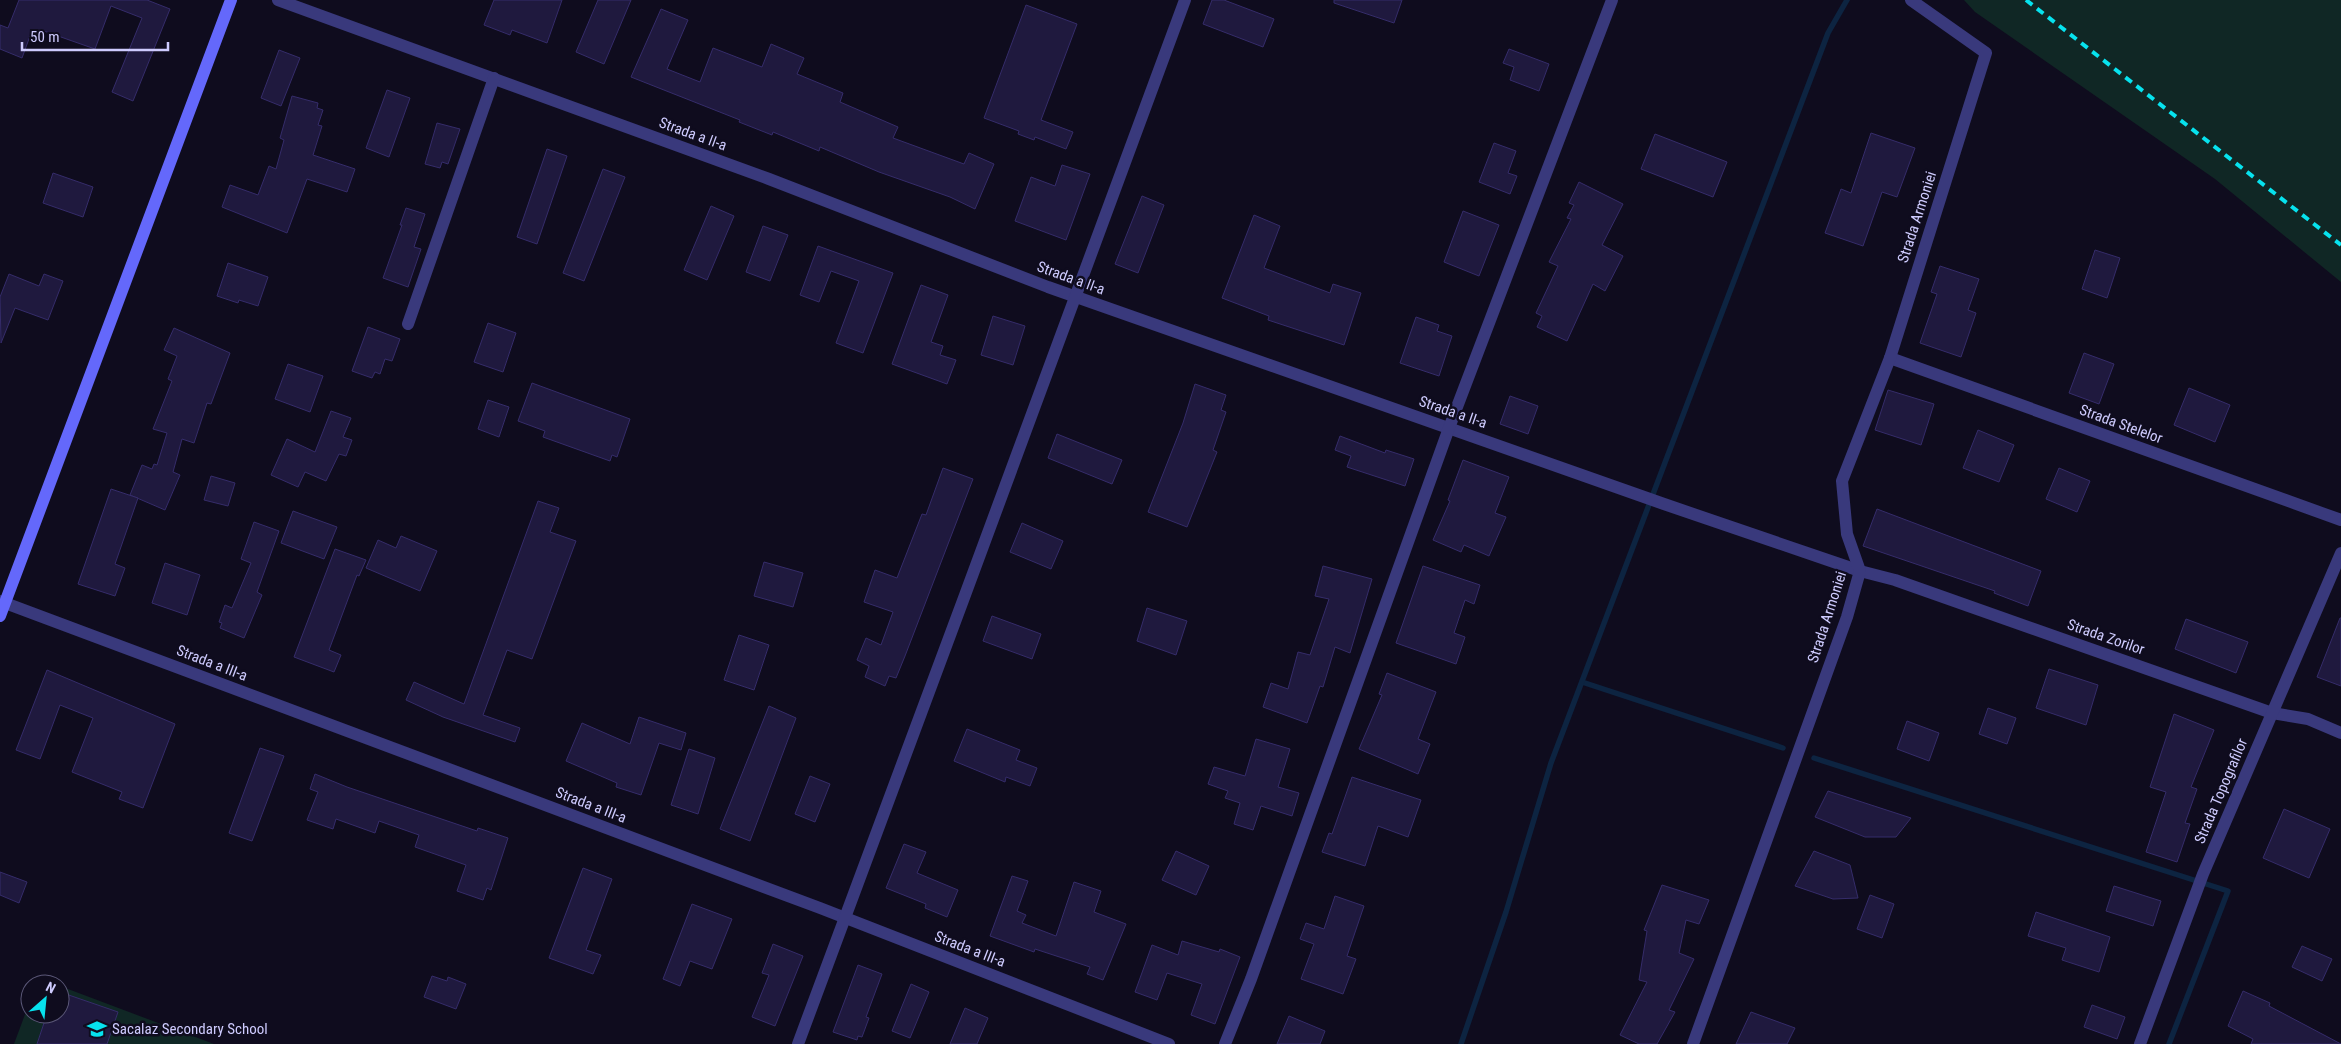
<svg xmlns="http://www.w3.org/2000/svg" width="2341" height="1044" viewBox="0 0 2341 1044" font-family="'Roboto Condensed',sans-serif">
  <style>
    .green { fill: #102725 }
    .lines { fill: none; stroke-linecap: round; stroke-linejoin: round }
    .stream { stroke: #0d2441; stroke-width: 5.5 }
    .building { fill: #1f193e; stroke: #352c6a }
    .street { stroke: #39397c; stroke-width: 12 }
    .secondary { stroke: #6468fb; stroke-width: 12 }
    .rail { stroke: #07e2ee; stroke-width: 4; stroke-dasharray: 8 6; stroke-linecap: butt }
    .labels { text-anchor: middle; stroke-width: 5; stroke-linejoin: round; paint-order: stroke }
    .street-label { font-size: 15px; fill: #cecbfe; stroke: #0f0c1e }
    .poi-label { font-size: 15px; fill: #cecbfe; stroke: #0f0c1e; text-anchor: start }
  </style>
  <rect width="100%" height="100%" fill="#0f0c1e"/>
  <g class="green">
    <path d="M1964,0h377v282l-126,-103 -240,-167z"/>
    <path d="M60,986l154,58h-200l16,-43v13h30z"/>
  </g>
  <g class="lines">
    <g class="stream">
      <path d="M1582,682l201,66"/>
      <path d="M1814,758l414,133 -59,153"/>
      <path d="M1461,1044l45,-132 45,-149 277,-730 19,-33"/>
    </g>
  </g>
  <g class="building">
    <path d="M19,0h128l23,9 -37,92 -21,-9 30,-74 -31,-12 -16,43 -54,-19 -4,9 -7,-3 -8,22 -22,-9v-24l8,3z"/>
    <path d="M494,0h68l-15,43 -35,-13 -2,5 -26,-10z"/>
    <path d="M598,0h33l-27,64 -28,-12z"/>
    <path d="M1212,0h12l50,19 -11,28 -60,-23z"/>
    <path d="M1334,0h68l-8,23 -60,-20z"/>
    <path d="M1026,5l51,19 -36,96 32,12 -7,17 -31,-12 -1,3 -16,-6 1,-3 -35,-13z"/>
    <path d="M661,9l27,11 -21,49 33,13 13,-34 49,19 9,-23 33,14 -7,16 46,19 -3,9 58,25 -5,11 71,26 5,-11 25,11 -19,45 -25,-12 -71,-25 -59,-25 -1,4 -46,-19 -1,3 -33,-13 1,-2 -109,-43z"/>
    <path d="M1509,49l40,15 -10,27 -29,-11 4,-13 -11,-4z"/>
    <path d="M279,50l21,8 -19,48 -20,-8z"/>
    <path d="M387,90l23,8 -21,59 -23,-9z"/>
    <path d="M292,96l26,7 -1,5 6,2 -5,15 4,1 -9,29 42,14 -8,23 -40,-13 -20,54 -65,-26 8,-22 28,10 11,-29 7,3 8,-29 -4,-2z"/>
    <path d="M437,123l23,6 -12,35 -6,-2 -2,6 -15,-4z"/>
    <path d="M1871,133l44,15 -18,49 -15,-5 -19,54 -38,-13 16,-44 10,4z"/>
    <path d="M1655,134l72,28 -14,35 -72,-28z"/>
    <path d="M1494,143l22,8 -8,22 9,3 -7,18 -31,-12z"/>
    <path d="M547,149l20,7 -30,88 -20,-7z"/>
    <path d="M1062,165l28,9 -24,66 -51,-19 16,-44 24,9z"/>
    <path d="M603,169l22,8 -41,104 -21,-8z"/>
    <path d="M53,173l40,14 -10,30 -40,-14z"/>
    <path d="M1579,182l44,22 -21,41 21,11 -18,35 -12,-7 -26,57 -30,-14 5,-11 -6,-3 22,-47 -9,-4 22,-43 -4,-1 7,-13 -5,-2z"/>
    <path d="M1142,196l22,9 -26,68 -23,-9z"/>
    <path d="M711,206l23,10 -27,64 -23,-10z"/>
    <path d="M406,208l19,6 -11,33 7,2 -13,38 -25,-9 19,-53h-2z"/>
    <path d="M1463,211l36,14 -20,51 -35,-14z"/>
    <path d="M1254,215l26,11 -16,42 66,25 3,-9 28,9 -17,52 -76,-25 1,-4 -47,-18z"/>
    <path d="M763,226l25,9 -18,46 -24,-9z"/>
    <path d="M818,246l75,27 -30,80 -27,-10 23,-62 -28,-10 -12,31 -19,-7z"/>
    <path d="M2095,250l25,8 -13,40 -25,-9z"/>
    <path d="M228,263l40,14 -10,29 -19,-6 -1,3 -21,-7z"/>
    <path d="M1940,266l39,13 -11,31 8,3 -15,44 -41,-14 17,-49 -6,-2z"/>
    <path d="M9,274l30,12 5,-12 19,7 -15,39 -33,-12 -14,35 -1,-46z"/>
    <path d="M921,285l27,10 -17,47 12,4 -3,9 16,5 -9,24 -55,-20z"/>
    <path d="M993,316l32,10 -12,39 -32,-10z"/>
    <path d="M1416,317l23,8 -2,6 15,5 -13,40 -39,-13z"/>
    <path d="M488,323l28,10 -13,39 -29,-10z"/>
    <path d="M368,327l32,12 -8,22 -7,-2 -5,15 -5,-2 -3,6 -20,-7z"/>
    <path d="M174,328l56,25 -19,51 -4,-1 -13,40 -12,-4 -9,33 7,3 -15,35 -35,-15 12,-30 10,4 2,-5 3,1 10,-32 -14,-4 19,-48 -4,-2 9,-23 -13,-6z"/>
    <path d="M2084,353l30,11 -15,40 -30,-11z"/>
    <path d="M288,364l35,12 -13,36 -35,-13z"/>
    <path d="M532,383l98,36 -13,38 -5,-2 -2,6 -67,-24 2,-6 -27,-10z"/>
    <path d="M1195,384l31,11 -5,15 5,2 -13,38 4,2 -30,75 -39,-15 35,-89z"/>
    <path d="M2189,388l41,17 -15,37 -41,-17z"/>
    <path d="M1888,390l46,14 -13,41 -46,-15z"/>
    <path d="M1510,396l28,10 -10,28 -28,-10z"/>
    <path d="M488,400l21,7 -10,30 -21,-8z"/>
    <path d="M331,411l20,7 -8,19 9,3 -6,16 -7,-2 -13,27 -21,-9 -7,15 -27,-12 16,-36 28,13z"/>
    <path d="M1978,430l36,15 -15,37 -36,-14z"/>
    <path d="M1057,434l65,26 -10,24 -64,-26z"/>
    <path d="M1340,436l45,17 1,-3 28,9 -9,27 -58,-19 4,-11 -16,-6z"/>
    <path d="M1463,460l46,17 -14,36 11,4 -17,39 -25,-11 -3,7 -28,-12 17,-39 -2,-1z"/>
    <path d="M943,468l30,11 -68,177 -9,22 -7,-2 -4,10 -20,-9 4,-11 -12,-6 9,-22 15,7 12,-33 -29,-10 11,-32 22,8 25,-64 4,1z"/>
    <path d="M2059,468l31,13 -13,31 -31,-13z"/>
    <path d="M211,476l24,7 -7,23 -24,-6z"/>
    <path d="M111,489l27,9 -23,66 10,4 -10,28 -37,-12z"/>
    <path d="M538,501l21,7 -9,24 26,9 -44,118 -25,-9 -24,65 37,13 -5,14 -72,-25 -37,-17 8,-18 50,22z"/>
    <path d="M1877,509l164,62 -13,35 -34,-13 1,-2 -132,-45z"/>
    <path d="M293,511l44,16 -13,32 -43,-16z"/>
    <path d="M254,522l25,9 -22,61 5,3 -18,43 -24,-10 2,-5 -3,-1 6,-17 7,3 19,-45 -10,-4z"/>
    <path d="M1022,523l41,18 -12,28 -41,-17z"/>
    <path d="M401,536l36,15 -17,40 -54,-23 12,-28 18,8z"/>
    <path d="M335,549l31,11 -7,16 -2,-1 -28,75 12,5 -7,17 -40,-15z"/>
    <path d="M764,562l39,11 -10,34 -39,-11z"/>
    <path d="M165,563l35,12 -13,40 -35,-12z"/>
    <path d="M1323,566l49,13 -22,74 -15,-6 -12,40 -3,-1 -13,37 -44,-16 8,-24 17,6 10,-37 12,3 19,-56 -14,-3z"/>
    <path d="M1423,566l57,19 -6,19 -9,-4 -11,33 11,4 -9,27 -60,-21z"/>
    <path d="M1147,608l40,13 -11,34 -39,-14z"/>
    <path d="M992,616l49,18 -9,25 -49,-18z"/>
    <path d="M2340,618h1v68l-24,-9z"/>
    <path d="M2186,619l62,23 -12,31 -61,-24z"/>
    <path d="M739,635l30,10 -15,45 -30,-10z"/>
    <path d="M2049,669l49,16 -12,40 -50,-17z"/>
    <path d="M47,670l128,54 -32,84 -24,-9 3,-7 -50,-20 21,-54 -33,-13 -20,54 -24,-9z"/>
    <path d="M1387,673l49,19 -18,47 12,5 -12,30 -59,-25 23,-54 -3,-1z"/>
    <path d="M769,706l27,12 -46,123 -30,-12z"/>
    <path d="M1988,708l28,10 -9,26 -28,-10z"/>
    <path d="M2174,714l40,16 -23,57 6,2 -12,34 5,1 -13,38 -31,-10 20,-60 -16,-5z"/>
    <path d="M639,717l47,16 -5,17 -22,-7 -18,52 -25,-8 1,-4 -51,-22 16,-38 48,21z"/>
    <path d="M1907,721l32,12 -10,28 -32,-12z"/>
    <path d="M967,729l53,21 -4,10 21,8 -7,18 -24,-9 -1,5 -51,-21z"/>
    <path d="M1256,739l34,10 -12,38 21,6 -7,23 -31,-10 -8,24 -19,-6 6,-21 -15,-5 3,-7 -20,-7 6,-17 31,9z"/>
    <path d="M260,748l24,8 -32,85 -23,-8z"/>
    <path d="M689,749l26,9 -17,56 -27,-9z"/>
    <path d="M315,774l32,13 130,44 1,-3 30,10 -17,52 -4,-2 -4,12 -26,-9 9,-26 -51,-18 4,-12 -40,-14 -4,12 -39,-14 -3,10 -26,-9 11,-28 -8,-3z"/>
    <path d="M810,776l20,8 -15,38 -20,-8z"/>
    <path d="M1352,777l69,23 -13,37 -30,-11 -13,40 -43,-14 7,-19 3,1z"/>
    <path d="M1828,791l83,27 -15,19h-31l-50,-20z"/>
    <path d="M2284,809l46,20 -21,49 -46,-20z"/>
    <path d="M904,844l22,8 -9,21 41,17 -11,27 -22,-9 1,-4 -40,-16z"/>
    <path d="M1176,851l33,15 -13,29 -34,-15z"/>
    <path d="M1814,851l36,14 8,33 -25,1 -38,-13z"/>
    <path d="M583,868l29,11 -26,71 15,5 -8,19 -44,-16z"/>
    <path d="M0,872l27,10 -8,21 -19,-8z"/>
    <path d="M1012,876l16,5 -11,30 9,4 -4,8 34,13 18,-54 27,9 -7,21 32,12 -23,56 -16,-6 3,-7 -55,-18 -1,3 -44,-16z"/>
    <path d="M1662,885l47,15 -10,24 -13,-4 -7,33 15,6 -25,51 6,2 -18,32h-18l-19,-9 27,-53 -8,-2 8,-49 -3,-1z"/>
    <path d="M2114,886l47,15 -8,25 -47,-15z"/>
    <path d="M1870,895l24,9 -12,34 -25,-9z"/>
    <path d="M1335,896l29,10 -17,50 9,3 -13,35 -42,-15 13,-35 -14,-5 6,-16 18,6z"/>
    <path d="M692,904l40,15 -20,50 -22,-8 -10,25 -17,-7z"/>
    <path d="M2036,912l74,25 -11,35 -37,-12 4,-12 -38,-12z"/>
    <path d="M1182,941l37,11 1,-3 20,8 -25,67 -24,-9 11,-31 -35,-11 -10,27 -22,-8 17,-47 26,10z"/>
    <path d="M773,944l30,12 -28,70 -23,-9 17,-42 -7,-2z"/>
    <path d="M2302,946l30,13 -10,22 -30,-14z"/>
    <path d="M858,965l24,9 -16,43 3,1 -7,19 -4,-1 -1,4 -24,-8z"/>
    <path d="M432,976l15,5 1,-4 18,7 -10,25 -32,-12z"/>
    <path d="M911,984l18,8 -19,46 -18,-7z"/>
    <path d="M2243,991l27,12 -1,3 72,38h-90l2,-5 -25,-13z"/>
    <path d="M60,992l58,20 -11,32h-70l10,-30h13z"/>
    <path d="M2092,1005l33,12 -8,22 -33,-12z"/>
    <path d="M965,1008l23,10 -11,26h-27z"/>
    <path d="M1751,1012l44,16 -8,16h-51z"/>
    <path d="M1289,1016l36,15 -5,13h-43z"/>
  </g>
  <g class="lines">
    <g class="street">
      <path d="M278,0l491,179 279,108 616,217 196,67 35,9 377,133 36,6 33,14"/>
      <path d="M408,324l86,-246"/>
      <path d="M1890,358l451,162"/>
      <path d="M0,601l820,307 349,136"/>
      <path d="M798,1044c131,-347 257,-697 387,-1044"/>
      <path d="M1225,1044l26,-65 198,-551 163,-428"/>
      <path d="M1693,1044l154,-427 13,-46 -13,-37 -5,-53 48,-123 96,-305 -75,-53"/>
      <path d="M2140,1044l63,-170 138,-321"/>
    </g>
    <path class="secondary" d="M0,616l231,-616"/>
    <path class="rail" d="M2026,0l315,245"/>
  </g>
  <defs>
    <symbol id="school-bare" viewBox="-9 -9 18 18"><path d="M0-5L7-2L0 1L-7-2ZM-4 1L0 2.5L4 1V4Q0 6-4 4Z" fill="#07e2ee" stroke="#0f0c1e" stroke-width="2.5" paint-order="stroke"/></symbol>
  </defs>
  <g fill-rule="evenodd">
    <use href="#school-bare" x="83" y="1015" width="28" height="28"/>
  </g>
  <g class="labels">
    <g class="street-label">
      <text transform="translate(693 134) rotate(20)" y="5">Strada a II-a</text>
      <text transform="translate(1917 217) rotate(-72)" y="5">Strada Armoniei</text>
      <text transform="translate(1071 278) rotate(20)" y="5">Strada a II-a</text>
      <text transform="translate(1453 412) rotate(19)" y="5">Strada a II-a</text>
      <text transform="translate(2121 424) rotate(20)" y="5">Strada Stelelor</text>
      <text transform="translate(1827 617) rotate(-72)" y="5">Strada Armoniei</text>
      <text transform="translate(2106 637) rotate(19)" y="5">Strada Zorilor</text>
      <text transform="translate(212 663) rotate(21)" y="5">Strada a III-a</text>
      <text transform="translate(2221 791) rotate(-67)" y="5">Strada Topografilor</text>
      <text transform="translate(591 805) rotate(21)" y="5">Strada a III-a</text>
      <text transform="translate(970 949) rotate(21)" y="5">Strada a III-a</text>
    </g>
    <g class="poi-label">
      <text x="112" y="1034">Sacalaz Secondary School</text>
    </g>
  </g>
  <g transform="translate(45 999) rotate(27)"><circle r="24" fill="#0f0c1e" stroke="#5b5878"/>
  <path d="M0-4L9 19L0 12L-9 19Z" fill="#07e2ee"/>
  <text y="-8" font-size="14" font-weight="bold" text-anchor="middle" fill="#cecbfe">N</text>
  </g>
  <path d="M22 42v8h146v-8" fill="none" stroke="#cecbfe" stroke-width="2.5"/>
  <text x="30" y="42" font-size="15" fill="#cecbfe" stroke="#0f0c1e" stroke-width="4" paint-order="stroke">50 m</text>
</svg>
